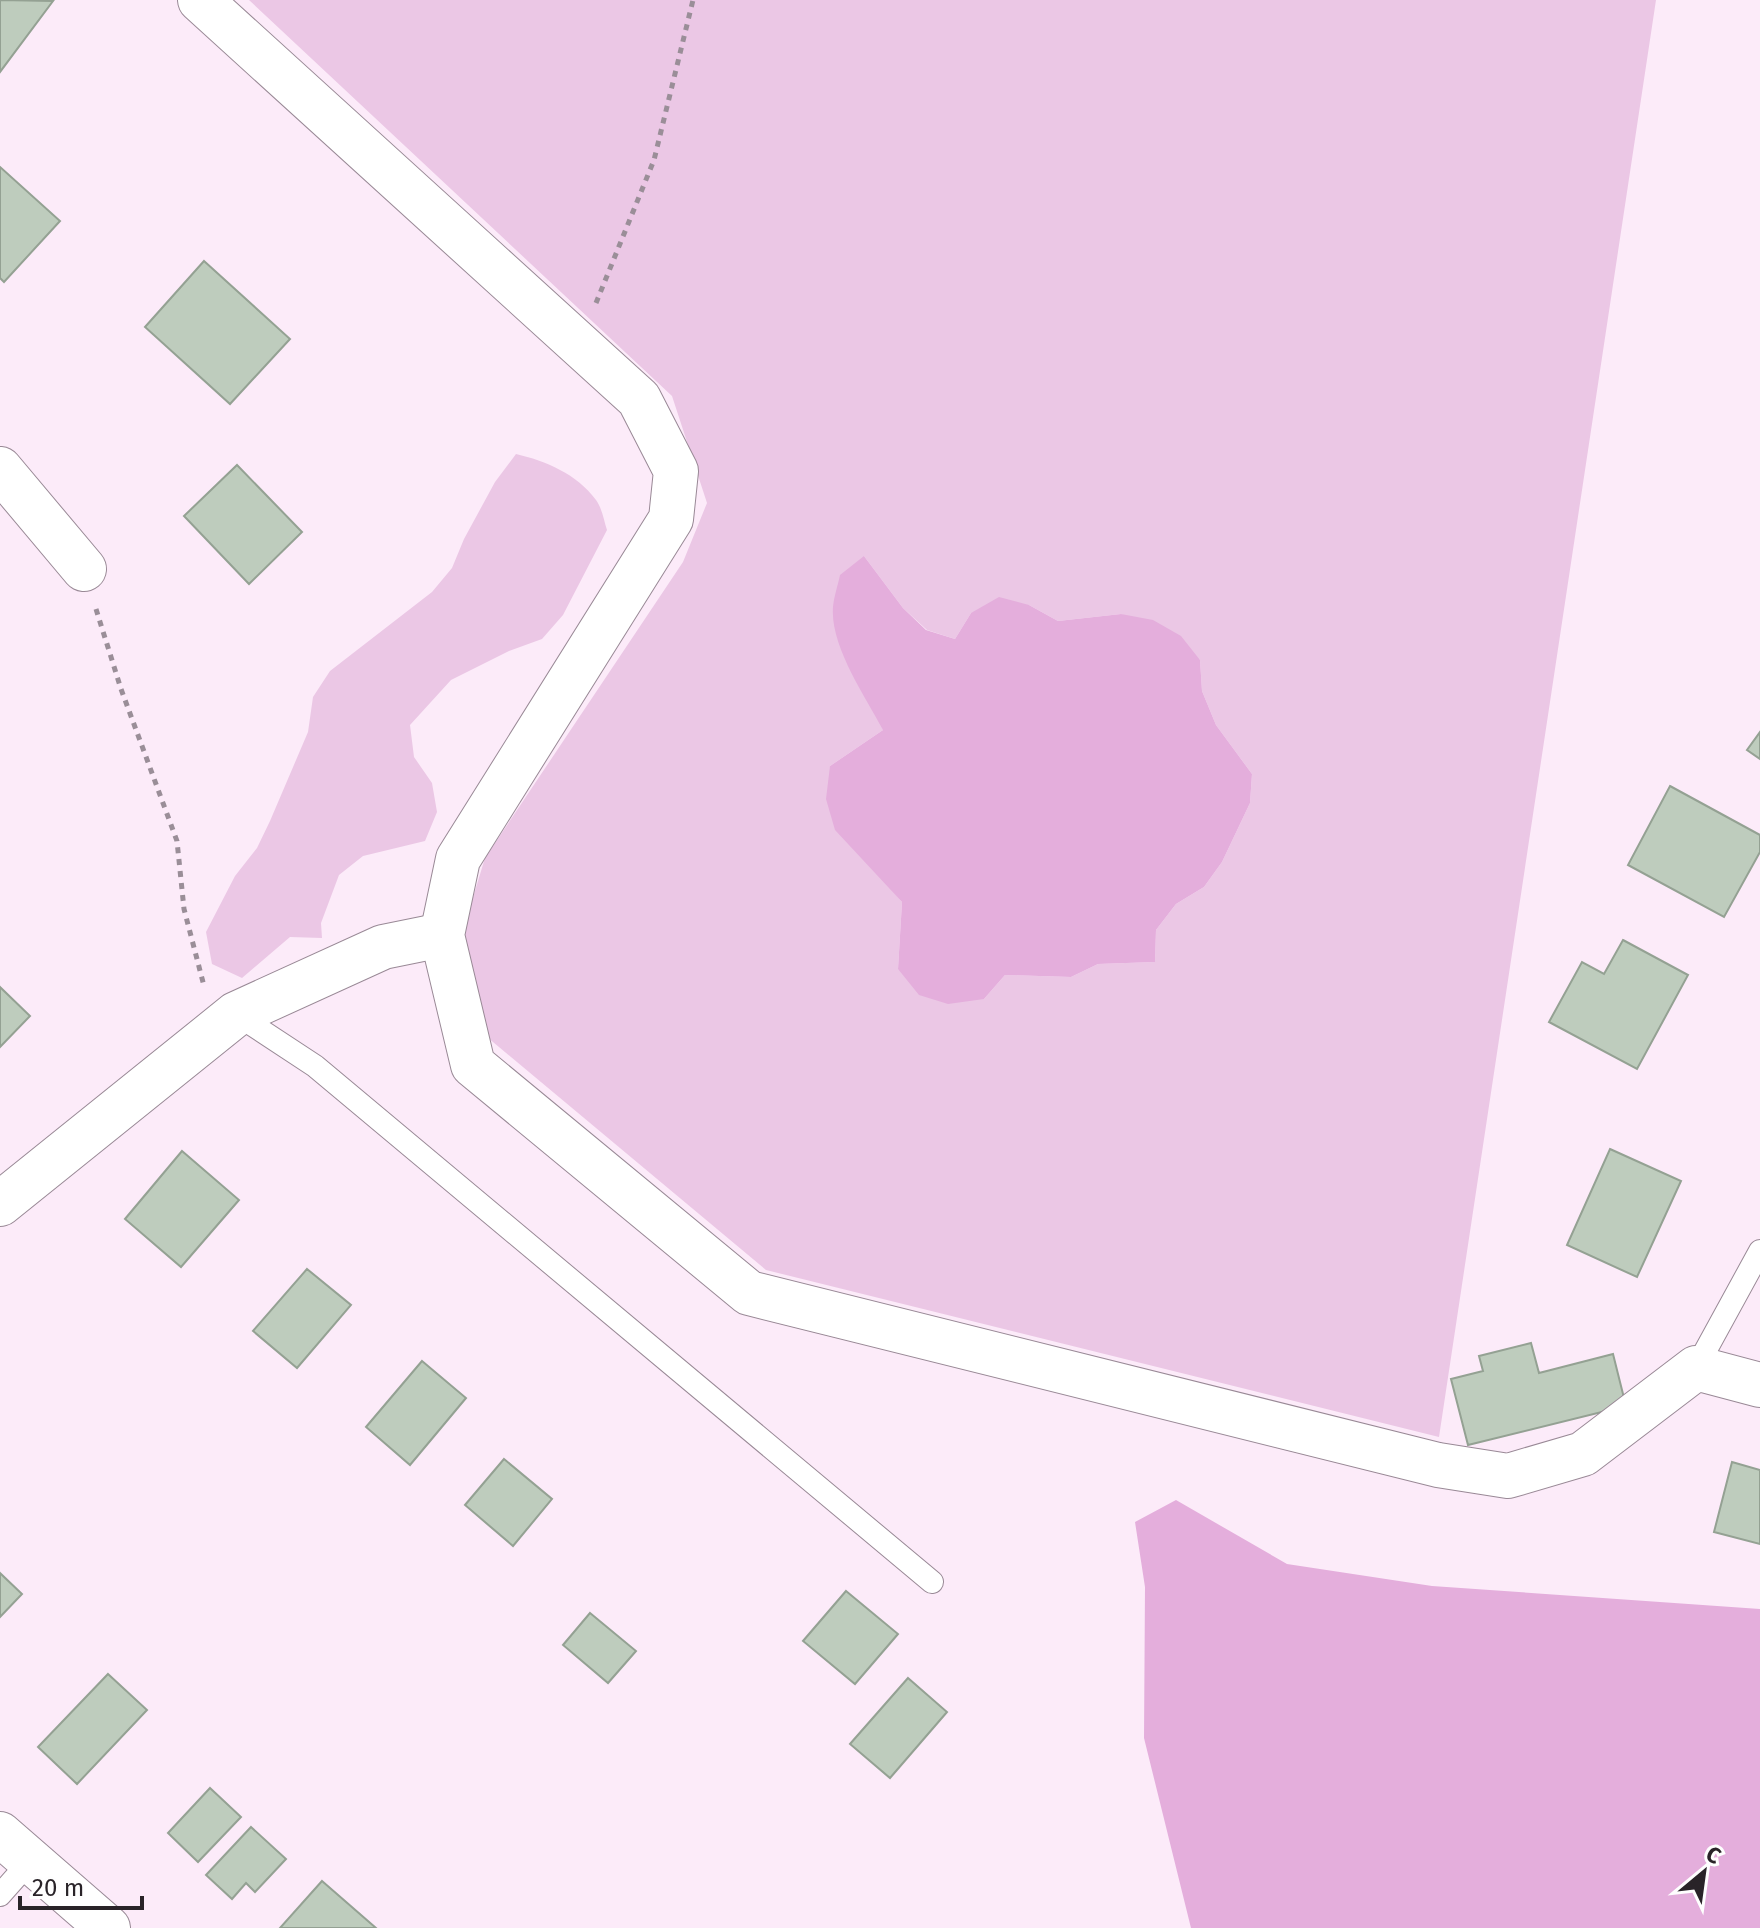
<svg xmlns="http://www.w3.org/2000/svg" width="1760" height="1928" viewBox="0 0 1760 1928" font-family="'Fira Sans',sans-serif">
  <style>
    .green { fill: #ebc7e5; fill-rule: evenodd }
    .forest { fill: #e4aedc }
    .building { fill: #beccbd; stroke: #94a193; stroke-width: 2 }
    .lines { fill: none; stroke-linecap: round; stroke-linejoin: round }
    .service-casing { stroke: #998996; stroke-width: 24 }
    .minor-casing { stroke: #998996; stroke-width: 46 }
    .path { stroke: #9a8e98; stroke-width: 5; stroke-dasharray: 6 6; stroke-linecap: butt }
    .service { stroke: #fff; stroke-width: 22 }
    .minor { stroke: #fff; stroke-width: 44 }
  </style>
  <rect width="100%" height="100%" fill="#fcebf9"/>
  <g class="green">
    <path d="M249,0h1407l-217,1437 -673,-167 -279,-233 -27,-97 25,-82 198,-296 24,-59 -35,-107zM864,556l39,52 24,22 28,9 16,-26 58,-8 29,16 63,-7 79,46 2,31 14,34 36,49 -2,29 -28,59 -18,25 -28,17 -20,26 -1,32 -57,2 -27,13 -66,-2 -21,24 -86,-30 4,-67 -23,-27 -49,-109 53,-36z"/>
    <path d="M516,454c30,7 61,20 80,46 6,8 8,21 11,30l-44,85 -21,24 -33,12 -58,29 -41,45 4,32 18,26 5,29 -12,29 -62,15 -24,19 -18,48 1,15 -32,-1 -48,41 -30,-14 -6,-32 29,-56 22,-28 13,-27 38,-89 5,-35 17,-26 102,-79 20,-24 12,-29 31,-57z"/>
  </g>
  <g class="forest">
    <path d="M864,556l39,52 23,22 29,9 16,-26 28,-16 30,8 29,16 63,-7 32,6 28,16 19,24 2,31 14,34 36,49 -2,29 -28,59 -18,25 -28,17 -20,26 -1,32 -57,2 -27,13 -66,-2 -21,24 -36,5 -29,-9 -21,-26 4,-67 -67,-72 -9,-31 4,-33 53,-36c-18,-34 -53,-84 -50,-123 1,-11 5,-22 7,-32z"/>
    <path d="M1176,1500l111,64 145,22 328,23v319h-569l-47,-190 1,-151 -10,-65z"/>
  </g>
  <g class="building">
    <path d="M0,0l53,1 -53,71z"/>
    <path d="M0,167l60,54 -56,61 -4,-4z"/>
    <path d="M204,261l86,78 -60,65 -85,-77z"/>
    <path d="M237,465l65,67 -53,52 -65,-68z"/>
    <path d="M1760,732v27l-13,-9z"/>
    <path d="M1670,786l90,49v17l-36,65 -96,-52z"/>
    <path d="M1623,940l65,35 -51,94 -88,-47 33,-60 22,12z"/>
    <path d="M0,987l30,29 -30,31z"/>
    <path d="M1610,1149l71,32 -44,96 -70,-32z"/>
    <path d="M182,1151l57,49 -58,67 -56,-48z"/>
    <path d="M307,1269l44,36 -54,63 -44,-37z"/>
    <path d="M1531,1343l8,30 74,-19 13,52 -158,39 -17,-66 32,-8 -4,-15z"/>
    <path d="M422,1361l44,37 -56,67 -44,-38z"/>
    <path d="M504,1459l48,40 -39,47 -48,-41z"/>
    <path d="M1732,1462l28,8v74l-46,-12z"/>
    <path d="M0,1573l22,21 -22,23z"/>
    <path d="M846,1591l52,43 -43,50 -52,-43z"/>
    <path d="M590,1613l46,38 -28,32 -45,-38z"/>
    <path d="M108,1674l39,36 -70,74 -39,-37z"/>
    <path d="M908,1678l39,34 -57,66 -40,-34z"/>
    <path d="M210,1788l31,29 -43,45 -30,-29z"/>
    <path d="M251,1827l35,32 -31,33 -9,-9 -14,16 -26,-24z"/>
    <path d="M322,1881l54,47h-96z"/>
  </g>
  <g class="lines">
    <defs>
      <g id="service">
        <path d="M236,1014l79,52 617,516"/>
        <path d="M1696,1368l64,-117"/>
        <path d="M0,1895l31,-35"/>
      </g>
      <g id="minor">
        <path d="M200,0l439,399 37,72 -5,48 -213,340 -16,76 31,130 276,228 689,172 70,11 75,-22 113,-86 64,17"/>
        <path d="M0,469l84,100"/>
        <path d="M0,1204l236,-190 147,-67 59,-12"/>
        <path d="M0,1834l108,94"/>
      </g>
    </defs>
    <use href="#service" class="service-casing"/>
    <use href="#minor" class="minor-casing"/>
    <g class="path">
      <path d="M596,303l58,-143 39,-160"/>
      <path d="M96,609l25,80 56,152 7,68 20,77"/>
    </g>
    <use href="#service" class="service"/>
    <use href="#minor" class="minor"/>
  </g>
  <g transform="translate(1704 1872) rotate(29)" stroke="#fefefe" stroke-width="6" paint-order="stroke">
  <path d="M0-6L14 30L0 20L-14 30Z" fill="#292328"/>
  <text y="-12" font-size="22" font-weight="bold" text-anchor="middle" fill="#292328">С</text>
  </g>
  <path d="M20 1896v12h122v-12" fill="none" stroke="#292328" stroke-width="4"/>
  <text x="32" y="1896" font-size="24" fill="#292328" stroke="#fefefe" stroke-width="6" paint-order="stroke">20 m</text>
</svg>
